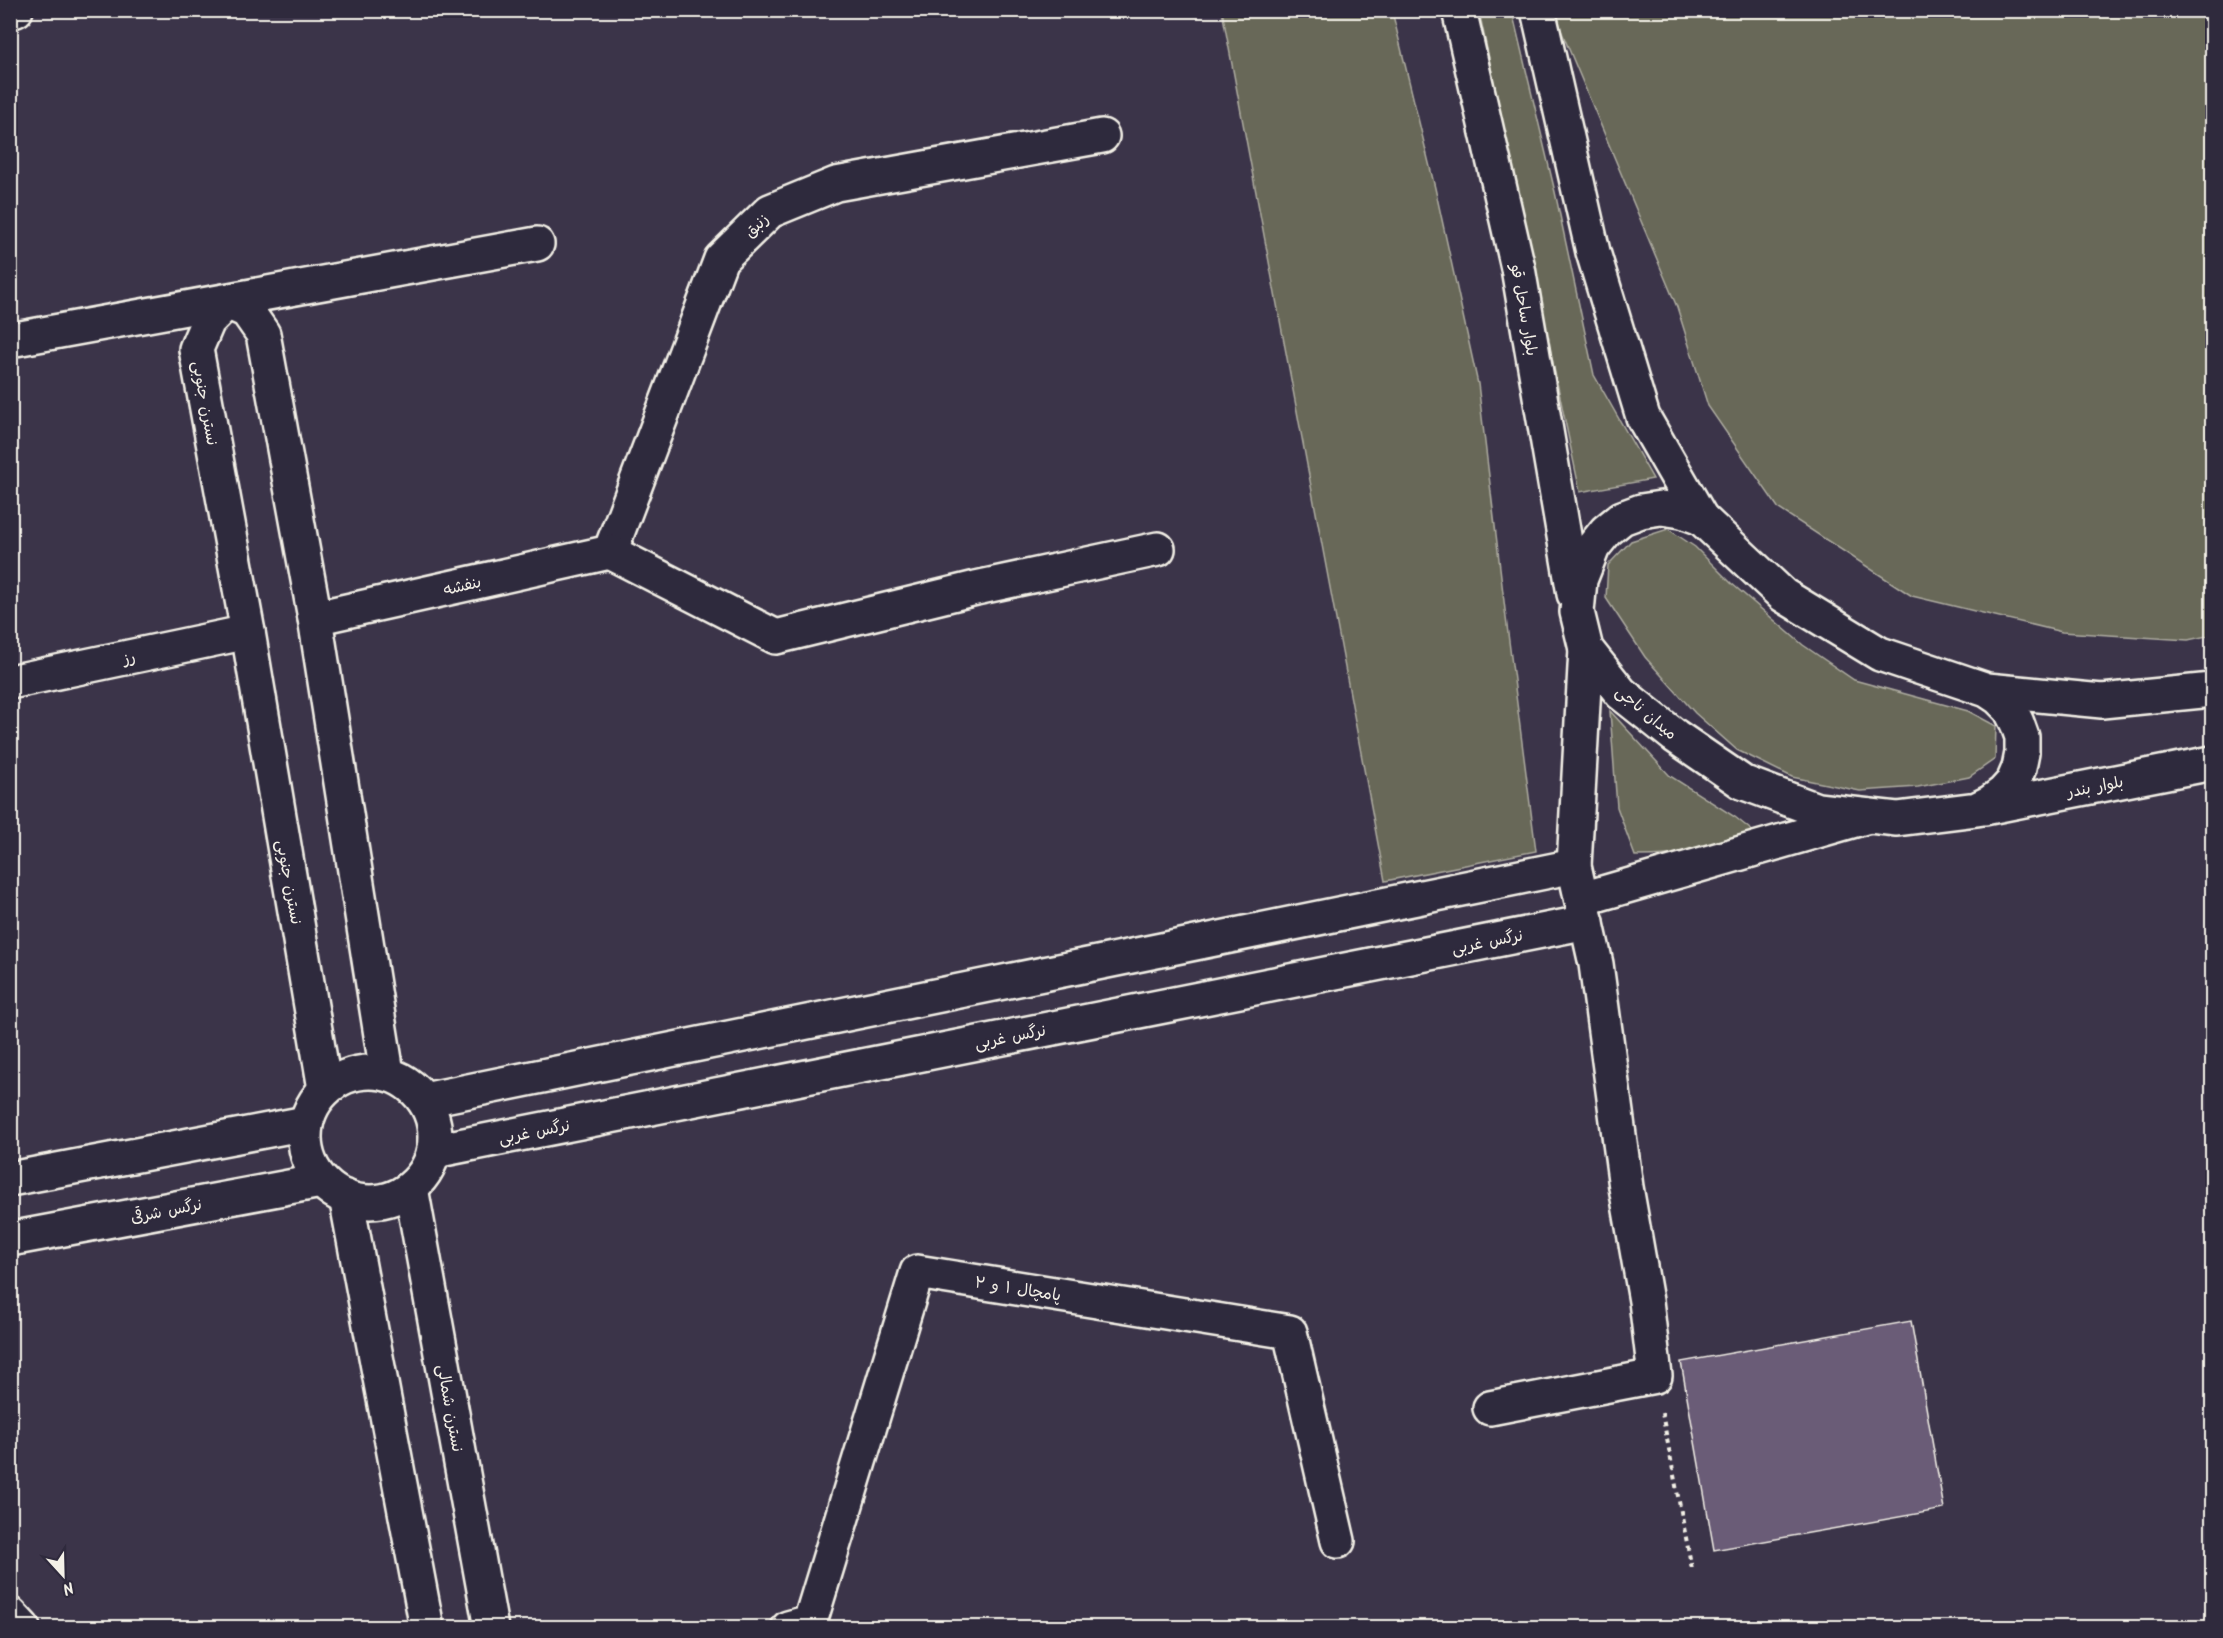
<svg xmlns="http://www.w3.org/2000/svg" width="2223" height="1638" viewBox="0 0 2223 1638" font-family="Kalam,'Playpen Sans Arabic',sans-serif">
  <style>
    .green { fill: #676859; stroke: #aeaca0; stroke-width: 1.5 }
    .building { fill: #6a5b77; stroke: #f4f1e8; stroke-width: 1.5 }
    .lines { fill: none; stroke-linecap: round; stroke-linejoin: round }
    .minor-casing { stroke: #f4f1e8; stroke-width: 38 }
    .secondary-casing { stroke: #f4f1e8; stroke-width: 38 }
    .path { stroke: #f4f1e8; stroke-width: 4; stroke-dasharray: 4.5 4.5; stroke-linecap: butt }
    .minor { stroke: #2f2a3d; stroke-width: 33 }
    .secondary { stroke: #2f2a3d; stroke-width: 33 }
    .labels { text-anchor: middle; stroke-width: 4.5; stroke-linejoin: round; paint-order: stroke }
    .street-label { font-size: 16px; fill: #f4f1e8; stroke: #2f2a3d }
  </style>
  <rect width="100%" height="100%" fill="#3b3449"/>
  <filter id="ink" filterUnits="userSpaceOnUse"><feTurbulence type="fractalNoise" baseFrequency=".0167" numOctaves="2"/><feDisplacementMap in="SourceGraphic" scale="12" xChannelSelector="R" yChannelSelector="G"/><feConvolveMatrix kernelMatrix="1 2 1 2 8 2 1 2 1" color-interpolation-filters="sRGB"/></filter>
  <g filter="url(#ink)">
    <g class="green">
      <path d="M1222,11h170l43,177 43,196 28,234 30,233 -151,30z"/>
      <path d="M1479,11h33l43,181 39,183 59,104 -73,13z"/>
      <path d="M1553,11h659v624l-24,5 -126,-8 -150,-36 -133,-87 -71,-103 -31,-99z"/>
      <path d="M1668,529l27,18 36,36 72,62 51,35 114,31 28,15 -1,33 -26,18 -51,10 -58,4 -68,-14 -55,-27 -42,-37 -50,-56 -39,-59 2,-33 23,-24z"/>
      <path d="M1610,711l60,65 65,41 25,20c-38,15 -84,19 -125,19l-18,-49z"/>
    </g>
    <path class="building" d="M1911,1321l33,188 -230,41 -33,-188z"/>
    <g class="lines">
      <defs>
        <g id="minor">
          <path d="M10,12l6,-2"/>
          <path d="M10,340l527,-96"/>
          <path d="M610,552l111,-293 49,-48 66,-27 266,-48"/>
          <path d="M610,552l166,85 200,-49 182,-39"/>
          <path d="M315,618l295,-66"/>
          <path d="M10,682l238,-50"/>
          <path d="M1582,899l287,-83"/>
          <circle cx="370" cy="1137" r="65"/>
          <path d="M325,1089l-77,-457 -52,-283 12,-28 19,-19 20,9 16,23 52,284 72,455"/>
          <path d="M424,1100l1150,-234"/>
          <path d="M434,1151l1153,-229"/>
          <path d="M10,1179l296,-56"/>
          <path d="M411,1188l80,440"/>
          <path d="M346,1197l81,431"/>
          <path d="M10,1239l311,-58"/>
          <path d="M1490,1408l165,-32 -9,-75 -20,-114 -30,-223 -22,-98 12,-217"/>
          <path d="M10,1614l13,14"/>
          <path d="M788,1628l22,-6 107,-350 373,60 48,209"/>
        </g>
        <g id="secondary">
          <path d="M1459,10l59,258 56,326"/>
          <path d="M1538,10l55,242 50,165 58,101"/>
          <path d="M1987,690l12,8 11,11 7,14 5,14v16l-3,15 -6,14 -10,11 -12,9 -14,7 -80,10 -80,-9 -75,-28 -67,-46 -54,-43 -35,-44 -9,-37 3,-32 13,-33 13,-16 16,-13 19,-7 20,-3 21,3 19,7 82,77 97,59 107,36 115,11 110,-11"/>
          <path d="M1984,808l228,-45"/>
        </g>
      </defs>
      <use href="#minor" class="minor-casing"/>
      <use href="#secondary" class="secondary-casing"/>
      <path class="path" d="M1662,1413l30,156"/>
      <use href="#minor" class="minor"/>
      <use href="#secondary" class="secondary"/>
    </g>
  </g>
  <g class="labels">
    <g class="street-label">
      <text transform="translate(756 225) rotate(-44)" y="6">زنبق</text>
      <text transform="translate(1525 310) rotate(80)" y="6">بلوار ساحل قو</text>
      <text transform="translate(206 403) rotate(80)" y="6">نسترن جنوبی</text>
      <text transform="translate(462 585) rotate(-13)" y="6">بنفشه</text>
      <text transform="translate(129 657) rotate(-12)" y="6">رز</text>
      <text transform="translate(1647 712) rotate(40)" y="6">میدان ناجی</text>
      <text transform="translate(2095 786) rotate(-11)" y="6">بلوار بندر</text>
      <text transform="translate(290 882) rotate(80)" y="6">نسترن جنوبی</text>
      <text transform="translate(1487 941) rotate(-11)" y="6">نرگس غربی</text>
      <text transform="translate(1010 1036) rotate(-11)" y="6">نرگس غربی</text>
      <text transform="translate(534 1131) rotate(-11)" y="6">نرگس غربی</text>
      <text transform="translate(166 1210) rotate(-11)" y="6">نرگس شرقی</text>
      <text transform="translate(1018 1288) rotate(9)" y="6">پامچال ۱ و ۲</text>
      <text transform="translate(451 1408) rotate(80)" y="6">نسترن شمالی</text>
    </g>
  </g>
  <rect width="2223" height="1638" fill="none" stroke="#2f2a3d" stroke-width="36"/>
  <rect x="18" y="18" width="2187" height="1602" fill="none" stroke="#f4f1e8" stroke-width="2" filter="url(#ink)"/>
  <g transform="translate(63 1575) rotate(158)" stroke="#2f2a3d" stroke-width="4.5" paint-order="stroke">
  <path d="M0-4.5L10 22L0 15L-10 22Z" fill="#f4f1e8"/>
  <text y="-9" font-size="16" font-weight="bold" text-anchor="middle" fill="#f4f1e8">N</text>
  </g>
</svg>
